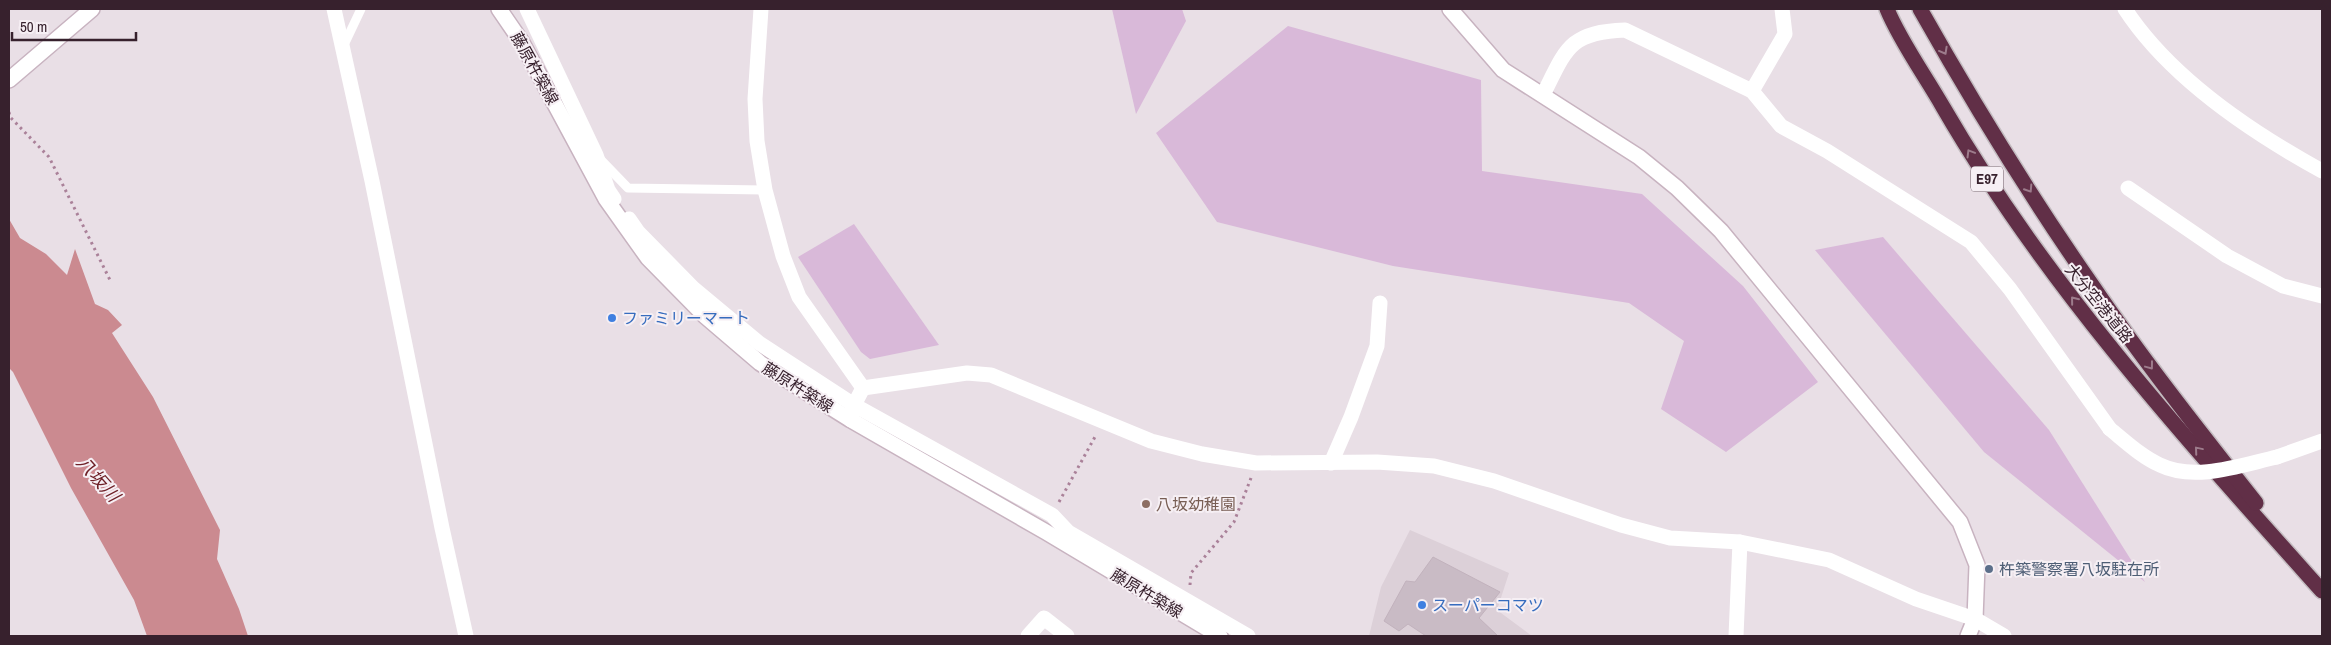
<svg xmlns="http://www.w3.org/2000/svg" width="2331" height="645" viewBox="0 0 2331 645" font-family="'Archivo Narrow','Noto Sans JP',sans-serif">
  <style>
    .built { fill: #dcd0d8 }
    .green { fill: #d9b9d9 }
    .water { fill: #cb8a90 }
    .building { fill: #c9bbc5; stroke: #c2b2bd }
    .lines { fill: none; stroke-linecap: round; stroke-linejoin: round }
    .secondary-casing { stroke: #c8b3c0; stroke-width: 18 }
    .highway-casing { stroke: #c3bcc0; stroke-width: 18 }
    .path { stroke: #aa8199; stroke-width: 3; stroke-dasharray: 2.5 4; stroke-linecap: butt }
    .lane { stroke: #fff; stroke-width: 9 }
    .street { stroke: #fff; stroke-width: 15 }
    .secondary { stroke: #fff; stroke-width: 15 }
    .highway { stroke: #612f47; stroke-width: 15 }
    .street-bridge { stroke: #fff; stroke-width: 15 }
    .oneway { stroke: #9d7c8c }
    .shop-dot { fill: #3f7fe0; stroke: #f6eff4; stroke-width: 2 }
    .education-dot { fill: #8d6e63; stroke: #f6eff4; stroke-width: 2 }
    .service-dot { fill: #5c6f8a; stroke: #f6eff4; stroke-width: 2 }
    .labels { text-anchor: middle; stroke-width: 4; stroke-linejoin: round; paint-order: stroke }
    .shield { fill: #f6eff4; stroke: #705f69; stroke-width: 1 }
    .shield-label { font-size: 15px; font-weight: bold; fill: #37212d }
    .street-label { font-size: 16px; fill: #37212d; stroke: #f6eff4 }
    .shop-label { font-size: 16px; fill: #366cbe; stroke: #f6eff4; text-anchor: start }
    .education-label { font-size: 16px; fill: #785e54; stroke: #f6eff4; text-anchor: start }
    .service-label { font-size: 16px; fill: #4e5e75; stroke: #f6eff4; text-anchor: start }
    .water-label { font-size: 18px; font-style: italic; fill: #6e2027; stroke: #f6eff4 }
  </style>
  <rect width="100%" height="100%" fill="#e9dfe6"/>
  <path class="built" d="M1410,530l99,43 -12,37 35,26h-163l12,-49z"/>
  <g class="green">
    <path d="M1112,9h70l4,12 -50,93z"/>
    <path d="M1288,26l193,54 1,91 160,23 101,92 75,96 -92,70 -65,-43 23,-68 -55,-38 -236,-37 -176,-44 -61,-89z"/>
    <path d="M854,224l85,121 -69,14 -9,-7 -63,-95z"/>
    <path d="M1883,237l166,193 96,152 -161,-130 -169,-202z"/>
  </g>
  <path class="water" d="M9,219l11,19 26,16 21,21 8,-26 20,55 13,6 14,15 -10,8 41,64 67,133 -3,29 22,50 9,27h-101l-13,-36 -63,-112 -58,-116 -4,-4z"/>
  <path class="building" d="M1433,557l67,35 -21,26 19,18h-72l-18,-12 -9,7 -15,-10 22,-40 9,1z"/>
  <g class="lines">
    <defs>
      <g id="secondary">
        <path d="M499,9l22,32 85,158 42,59 57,58 55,47 91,57 195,112 174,104"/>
        <path d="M1450,9l53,61 136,87 38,31 44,43 239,291 17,43 -2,54 -7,17"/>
        <path d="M9,80l83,-71"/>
      </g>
      <g id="highway">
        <path d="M1887,9c13,32 39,68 56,98 103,178 243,332 379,484"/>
        <path d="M1920,9c53,94 110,187 172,276 51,75 108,147 164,218"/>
      </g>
    </defs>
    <use href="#secondary" class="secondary-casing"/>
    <use href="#highway" class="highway-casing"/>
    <g class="path">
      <path d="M9,112l1,5 39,40 62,125"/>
      <path d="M1059,502l37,-67"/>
      <path d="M1190,585l1,-12 43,-51 17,-44"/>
    </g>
    <g class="lane">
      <path d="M343,47l18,-38"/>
      <path d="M600,159l28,29 137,2"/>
    </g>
    <g class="street">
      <path d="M334,9l38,172 70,347 24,108"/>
      <path d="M527,9l69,146 12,35 6,9"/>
      <path d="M761,9l-6,90 2,42 8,49 18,66 16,41 64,91"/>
      <path d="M2125,9c45,69 126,123 197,162"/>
      <path d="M1752,91l33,-57 -3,-25"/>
      <path d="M1543,95c23,-46 26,-63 82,-65l127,61 29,35 46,25 144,91 39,47 100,140"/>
      <path d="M2128,188l99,68 56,30 39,10"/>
      <path d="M629,219l9,13 55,56 66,55 95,62 198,110 16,17 180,104"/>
      <path d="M851,420l3,-15 9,-17 104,-15 24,2 160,66 51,13 54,9 121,-1 57,4 60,15 127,44 49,13 70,4 89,18 87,39 59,20 29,17"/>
      <path d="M2277,457l45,-16"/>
      <path d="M1331,463l20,-46 26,-71 3,-43"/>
      <path d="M1028,636l16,-18 23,18"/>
      <path d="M1736,636l4,-94"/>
    </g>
    <use href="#secondary" class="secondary"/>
    <use href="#highway" class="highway"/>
    <path class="street-bridge" d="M2110,429c16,13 32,28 50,36 35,17 81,0 117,-8"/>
  </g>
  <defs><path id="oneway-chevron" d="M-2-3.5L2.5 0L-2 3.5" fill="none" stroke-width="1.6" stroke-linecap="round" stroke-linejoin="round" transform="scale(1.25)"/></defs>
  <g class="oneway">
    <use href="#oneway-chevron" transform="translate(1944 51) rotate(61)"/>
    <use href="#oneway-chevron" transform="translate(1970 153) rotate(-121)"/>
    <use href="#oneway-chevron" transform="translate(2029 189) rotate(57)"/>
    <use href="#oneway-chevron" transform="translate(2074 300) rotate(-129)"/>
    <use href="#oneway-chevron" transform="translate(2150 366) rotate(53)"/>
    <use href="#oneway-chevron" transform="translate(2198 450) rotate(-130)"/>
  </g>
  <g class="shop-dot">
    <circle cx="612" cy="318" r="5"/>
    <circle cx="1422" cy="605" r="5"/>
  </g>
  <circle class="education-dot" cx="1146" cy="504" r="5"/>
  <circle class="service-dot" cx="1989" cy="569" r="5"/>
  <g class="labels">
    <rect class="shield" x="1971" y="166.5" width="32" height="25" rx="4"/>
    <g class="shield-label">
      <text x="1987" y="184">E97</text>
    </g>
    <g class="street-label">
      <text transform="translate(535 68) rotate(61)" y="6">藤原杵築線</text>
      <text transform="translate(2099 303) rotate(51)" y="6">大分空港道路</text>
      <text transform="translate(798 387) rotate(32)" y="6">藤原杵築線</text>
      <text transform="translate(1147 593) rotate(31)" y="6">藤原杵築線</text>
    </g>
    <g class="shop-label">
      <text x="622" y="324">ファミリーマート</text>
      <text x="1432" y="611">スーパーコマツ</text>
    </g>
    <g class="education-label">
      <text x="1156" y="510">八坂幼稚園</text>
    </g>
    <g class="service-label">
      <text x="1999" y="575">杵築警察署八坂駐在所</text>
    </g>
    <g class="water-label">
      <text transform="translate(98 479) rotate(48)" y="6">八坂川</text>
    </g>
  </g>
  <rect width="2331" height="645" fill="none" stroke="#37212d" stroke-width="20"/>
  <path d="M12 32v8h124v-8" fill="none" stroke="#37212d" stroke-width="2.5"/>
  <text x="20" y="32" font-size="15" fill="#37212d" stroke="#f6eff4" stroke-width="4" paint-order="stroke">50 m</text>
</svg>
